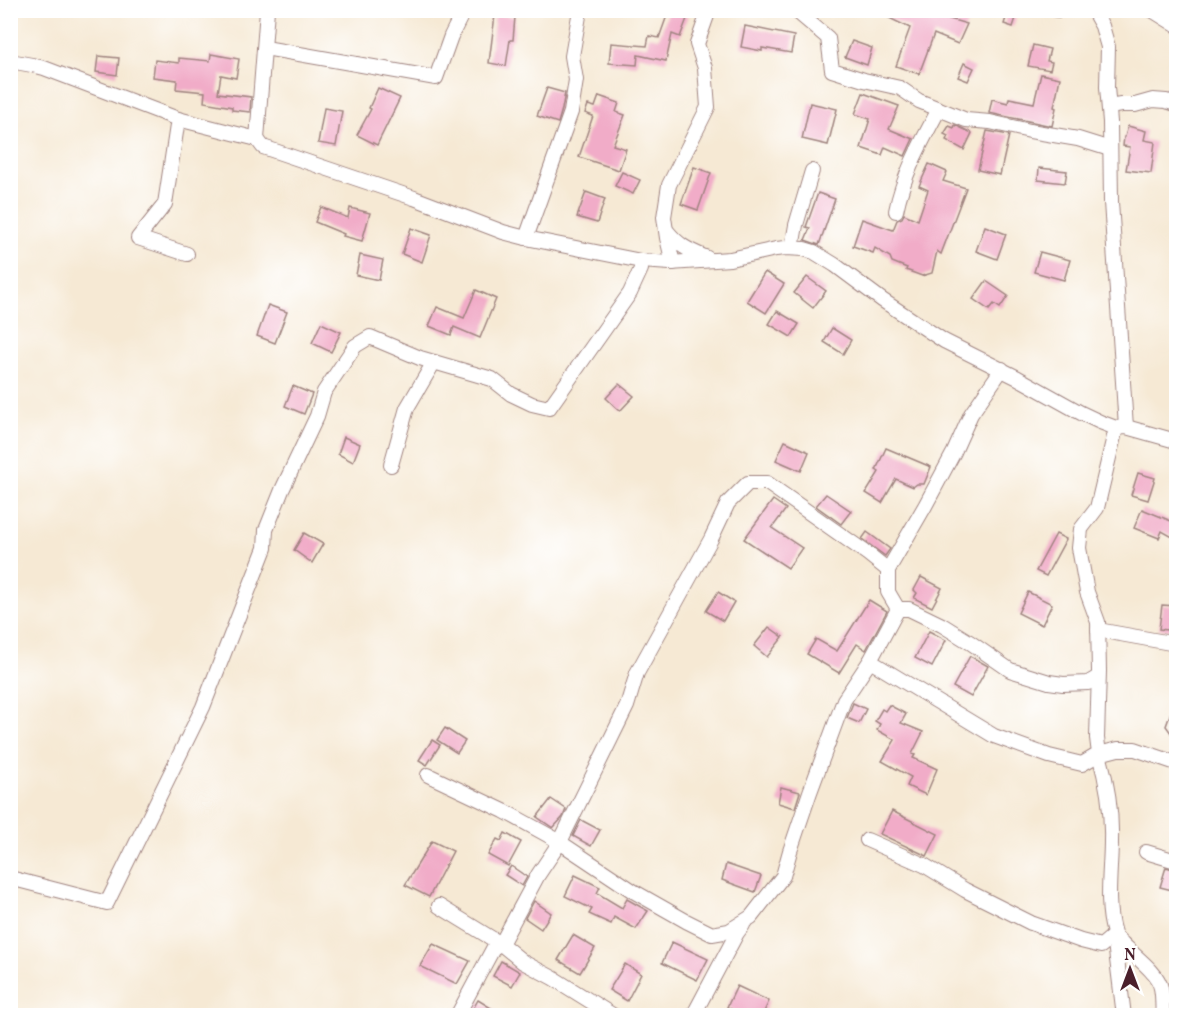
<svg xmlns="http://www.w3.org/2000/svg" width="1187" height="1026" viewBox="0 0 1187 1026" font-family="Vollkorn,serif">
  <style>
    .building { fill: #f1acc8 }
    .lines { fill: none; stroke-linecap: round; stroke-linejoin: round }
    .minor-casing { stroke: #a08480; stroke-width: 16 }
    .minor { stroke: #fff; stroke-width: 14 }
  </style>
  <rect width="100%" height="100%" fill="#fff"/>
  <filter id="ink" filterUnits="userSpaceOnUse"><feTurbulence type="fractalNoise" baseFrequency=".0167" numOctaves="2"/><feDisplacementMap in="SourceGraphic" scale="12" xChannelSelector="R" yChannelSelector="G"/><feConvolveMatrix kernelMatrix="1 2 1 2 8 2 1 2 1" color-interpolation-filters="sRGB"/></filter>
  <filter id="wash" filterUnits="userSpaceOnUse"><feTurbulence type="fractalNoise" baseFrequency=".008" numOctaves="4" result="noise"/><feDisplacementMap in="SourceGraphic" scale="24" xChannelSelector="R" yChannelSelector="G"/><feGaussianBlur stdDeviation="1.35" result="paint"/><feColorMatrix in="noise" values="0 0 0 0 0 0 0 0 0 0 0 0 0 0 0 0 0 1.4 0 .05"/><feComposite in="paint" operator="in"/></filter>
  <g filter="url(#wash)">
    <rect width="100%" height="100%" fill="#f6e9d4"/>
    <g id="blocks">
      <g class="building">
        <path d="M669,10h4l15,6 -8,21 -8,-3 -6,27 -28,-6 -1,10 -28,-2 2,-20 36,3 2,-10 10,2z"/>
        <path d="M890,10h44l6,3 -1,3 28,8 -9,20 -24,-10 -15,40 -23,-8 14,-38 -23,-11z"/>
        <path d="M495,15l20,2 -2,23h-3l-4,26 -17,-3z"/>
        <path d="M1007,15l9,3 -3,9 -9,-3z"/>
        <path d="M745,26l49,10 -3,17 -29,-5v3l-21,-4z"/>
        <path d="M852,41l20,7 -5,17 -22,-8z"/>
        <path d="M1033,45l17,4 -3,12 5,1 -2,8 -22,-4z"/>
        <path d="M211,54l28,5 -3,19 -15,-3 -3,18 33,4 -1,15 -18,-2v-3l-28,-5 1,-10 -29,-3 1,-9 -24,-3 2,-17 24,3v-5l31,3z"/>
        <path d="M98,56l21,2 -2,17 -21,-3z"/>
        <path d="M964,63l10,5 -6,13 -10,-4z"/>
        <path d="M1041,74l19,4 -6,29 2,1 -4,18 -63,-13 3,-14 16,4 1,-5 25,5z"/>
        <path d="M378,88l22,10 -23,47 -20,-10 14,-26 -2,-1z"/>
        <path d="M547,88l18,5 -3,16 -4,14 -21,-7z"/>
        <path d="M863,93l36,13 -10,23 24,10 -8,17 -20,-9 -3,8 -21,-7 9,-29 -15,-5z"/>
        <path d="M599,96l20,7 -3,9 9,3 -12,30 13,4 -7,21 -40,-13 14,-41 -8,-3 3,-8 7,2z"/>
        <path d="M810,103l27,6 -9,36 -26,-6z"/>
        <path d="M324,108l18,3 -6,35 -18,-3z"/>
        <path d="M955,125l17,8 -8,17 -18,-10 2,-4 -4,-2 5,-8 5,2z"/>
        <path d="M1128,126l18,5 -2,9 11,2 -4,31 -25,-3 4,-23 -7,-1 1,-9h1z"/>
        <path d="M987,131l22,4 -9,40 -22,-5z"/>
        <path d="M929,164l18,8 -4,9 23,7 -25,66 -4,-3 -5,22 -10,3 -16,-6 1,-2 -15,-6 -2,-5 -15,-9 -2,5 -20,-7 9,-27 31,11 4,-10 5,-2 2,-4 14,6 10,-30 -9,-4z"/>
        <path d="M694,167l17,6 -13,37 -17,-6z"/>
        <path d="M1039,168l28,3 -2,12 -27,-3z"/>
        <path d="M622,172l18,8 -7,14 -18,-8z"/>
        <path d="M586,192l19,7 -8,24 -20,-6z"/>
        <path d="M818,193l17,6 -16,46 -14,-5 5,-12 -4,-1z"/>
        <path d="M321,207l27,11 2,-10 20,5 -8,28 -19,-5 1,-2 -29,-12z"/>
        <path d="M985,226l21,8 -9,25 -21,-8z"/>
        <path d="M411,228l20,7 -9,27 -20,-8z"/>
        <path d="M1040,252l30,8 -6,20 -30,-8z"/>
        <path d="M360,255l23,5 -4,20 -23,-5z"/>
        <path d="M765,272l19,12 -18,29 -19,-12z"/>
        <path d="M807,277l19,14 -13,17 -19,-15z"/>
        <path d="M986,281l22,15 -8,12 -6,-4 -5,6 -16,-11z"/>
        <path d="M476,290l20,9 -16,39 -26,-11 -3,8 -22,-9 8,-19 27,11z"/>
        <path d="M268,305l19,7 -12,31 -18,-7z"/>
        <path d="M777,311l22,13 -8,13 -22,-13z"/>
        <path d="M321,323l20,9 -10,20 -19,-9z"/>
        <path d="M832,328l19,12 -8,14 -19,-12z"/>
        <path d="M619,384l15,12 -14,15 -14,-13z"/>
        <path d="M293,386l19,8 -8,20 -19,-8z"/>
        <path d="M344,437l16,7 -7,18 -15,-8z"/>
        <path d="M785,441l24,11 -8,19 -25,-11z"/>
        <path d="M886,448l45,19 -7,17h-7l-4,3 -17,-8 -14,24 -16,-10 13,-21 -3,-2z"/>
        <path d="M1138,473l17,5 -7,22 -17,-5z"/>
        <path d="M826,494l25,17 -10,13 -25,-18z"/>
        <path d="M773,500l13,9 -14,19 30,20 -14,20 -44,-29z"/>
        <path d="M1142,509l34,14v16l-14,-8 -3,7 -25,-10z"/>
        <path d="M867,532l23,17 -5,7 -23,-17z"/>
        <path d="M304,533l19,11 -11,19 -18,-13z"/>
        <path d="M1056,534l10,5 -20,37 -10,-5z"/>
        <path d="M921,577l21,11 -10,19 -18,-9 3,-5 -3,-3z"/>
        <path d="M718,592l16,10 -11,19 -17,-10z"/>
        <path d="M1028,592l24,12 -10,21 -24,-12z"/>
        <path d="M869,600l18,11 -21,39 -9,-6 -18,29 -32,-19 9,-15 21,12z"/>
        <path d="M1162,605l14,1v25l-17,-2z"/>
        <path d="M769,627l14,10 -16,20 -13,-11z"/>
        <path d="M929,631l17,9 -14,27 -17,-9z"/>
        <path d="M970,656l18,10 -17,31 -18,-10z"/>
        <path d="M1175,701h1v39l-10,-14z"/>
        <path d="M853,703l13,6 -7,14 -12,-5z"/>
        <path d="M889,705l17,9 -5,9 22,9 -11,22 3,1 -2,3 24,11 -11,26 -19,-9 4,-9 -29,-16 13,-21 -18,-10 3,-6 -5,-3 7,-12 3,2z"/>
        <path d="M445,728l20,13 -8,12 -20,-13z"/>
        <path d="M432,740l8,5 -13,20 -8,-5z"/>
        <path d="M781,787l19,5 -5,16 -17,-5z"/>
        <path d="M551,799l15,10 -3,8 -10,11 -16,-11z"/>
        <path d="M892,811l46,23 -11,22 -47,-22z"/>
        <path d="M581,820l19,10 -9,16 -18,-10z"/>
        <path d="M505,833l16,9 -13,24 -20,-11 9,-16 4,2z"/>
        <path d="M432,841l21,10 -24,46 -24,-12z"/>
        <path d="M726,864l35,12 -6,16 -33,-12z"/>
        <path d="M511,866l16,11 -5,9 -17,-11z"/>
        <path d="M1166,867l10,3v21l-16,-4z"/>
        <path d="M575,875l25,12 -3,6 25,15 5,-9 21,12 -12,18 -22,-12 -3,7 -22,-10 3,-5 -27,-13z"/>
        <path d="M534,901l17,12 -10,16 -16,-11z"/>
        <path d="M573,935l22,13 -15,25 -22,-13z"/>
        <path d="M672,942l36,17 -11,21 -35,-17z"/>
        <path d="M433,944l37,17 -13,23 -37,-18z"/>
        <path d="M501,961l19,11 -8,14 -19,-10z"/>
        <path d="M625,964l16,10 -14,27 -18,-11z"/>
        <path d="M737,986l32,15 -7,15h-18l-17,-9z"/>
        <path d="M478,1000l26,16h-35z"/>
      </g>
    </g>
  </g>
  <g filter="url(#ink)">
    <use href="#blocks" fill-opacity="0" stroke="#a08480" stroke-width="1.5"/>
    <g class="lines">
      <defs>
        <g id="minor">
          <path d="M795,10l33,28 4,32 32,10 36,8 19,13 20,8c-17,32 -36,66 -43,102"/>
          <path d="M1057,10h7"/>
          <path d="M1093,10l9,16 6,21 -1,40 3,35 1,80 15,225"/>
          <path d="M1152,10l24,15"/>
          <path d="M265,48l171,30 15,-42 13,-26"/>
          <path d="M10,61l22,4 12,3 134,51 79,20 6,8 151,51 89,34 23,6 115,23 29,2 60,-4 46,-10 10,-1 18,1 10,3 21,13 47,35 62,41 74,37 63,35 19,9 16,6 10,-1 50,14"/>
          <path d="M1109,107l12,-2h14l18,-5 13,1 10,3"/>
          <path d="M939,109l27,11 24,2 40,9 48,8 32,10"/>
          <path d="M178,119l-13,85 -27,34 49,16"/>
          <path d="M257,139l10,-129"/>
          <path d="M667,231c13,16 22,19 40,27"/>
          <path d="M526,238l45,-126 5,-32 -4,-24 8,-46"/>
          <path d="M792,248l4,-23 16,-54"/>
          <path d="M673,263l-6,-25 -3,-21 5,-32 39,-78 -3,-39 -8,-24 12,-34"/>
          <path d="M391,465l16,-57 27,-46"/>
          <path d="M898,609h11l33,16 29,18 39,27 39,12 14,2 25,-1 10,-6"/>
          <path d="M1098,630l78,14"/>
          <path d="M870,661l124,75 55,20 33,8 17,-10 -2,-16 2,-67 -1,-49 -11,-30 -8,-44 2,-19 16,-21 19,-80"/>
          <path d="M428,775l76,36 51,28 78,52 53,30 26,13 17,-3 22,-14 32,-41 7,-25 20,-59 34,-92 26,-39 28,-52 -10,-17v-22"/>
          <path d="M867,840l57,25 41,25 66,33 50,18 20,5 13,-11"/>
          <path d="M1146,852l30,9"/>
          <path d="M10,878l97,25 96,-196 62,-159 1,-18 16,-40 35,-74 7,-24 31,-46 15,-9 50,21 72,21 19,15 21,10 17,4 81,-115 11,-24v-8"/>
          <path d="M439,906l62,38 37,-69 22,-33 67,-136 10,-33 74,-134 17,-36 20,-20h19l101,71 20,16 37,-64 29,-54 17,-38 31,-45"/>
          <path d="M1114,935l10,81"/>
          <path d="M457,1016l37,-69 7,-3 22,18 30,16 61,38"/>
          <path d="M693,1016l44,-83 6,-8"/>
          <path d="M1163,1016c-1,-9 0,-20 -2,-28 -3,-16 -28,-33 -39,-45 -3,-3 -7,-6 -8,-10 -9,-27 -3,-65 -3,-92 1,-30 -4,-59 -12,-87l19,-5h17l41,14"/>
        </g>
      </defs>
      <use href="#minor" class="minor-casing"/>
      <use href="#minor" class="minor"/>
    </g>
  </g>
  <rect width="1187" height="1026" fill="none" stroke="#fff" stroke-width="36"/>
  <g transform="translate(1130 969)" stroke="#ffffff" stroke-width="4.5" paint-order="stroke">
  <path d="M0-4.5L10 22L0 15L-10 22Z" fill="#4a1f2b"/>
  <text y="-9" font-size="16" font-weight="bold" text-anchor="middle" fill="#4a1f2b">N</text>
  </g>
</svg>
